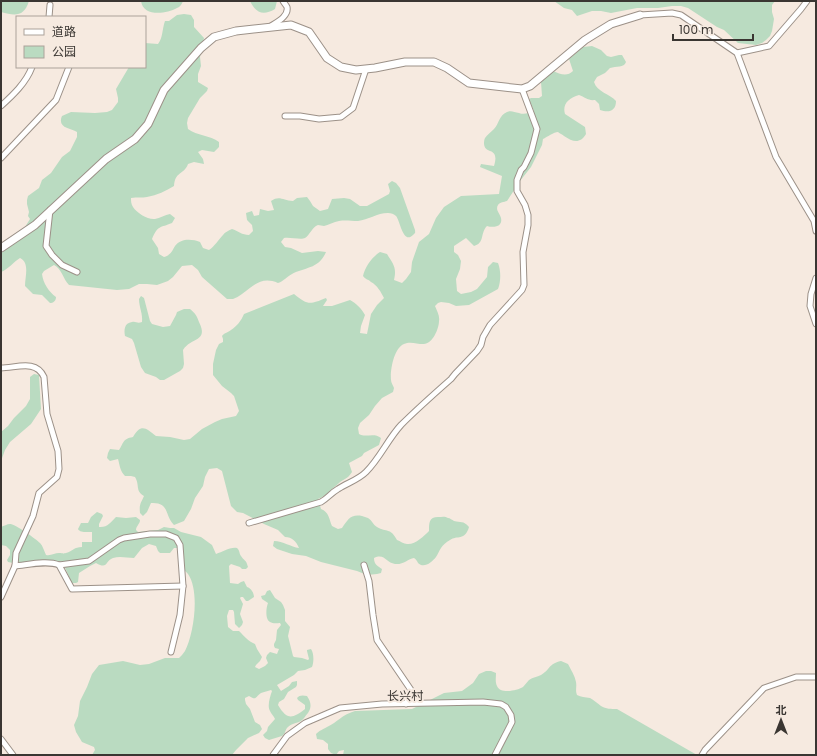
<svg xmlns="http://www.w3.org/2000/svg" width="817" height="756" viewBox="0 0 817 756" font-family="Poppins,'Noto Sans SC',sans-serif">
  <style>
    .green { fill: #badbc1 }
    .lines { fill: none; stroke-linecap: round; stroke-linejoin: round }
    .minor-casing { stroke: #9c9188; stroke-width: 7 }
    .tertiary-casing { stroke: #9c9188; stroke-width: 9 }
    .minor { stroke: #fff; stroke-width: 5 }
    .tertiary { stroke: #fff; stroke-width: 7 }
    .labels { text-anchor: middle; stroke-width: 4; stroke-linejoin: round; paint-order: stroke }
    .quarter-label { font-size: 12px; fill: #3a3632; stroke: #f6eae0 }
  </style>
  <rect width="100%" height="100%" fill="#f6eae0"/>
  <g class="green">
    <path d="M1,1h28c-5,16 -14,15 -28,11z"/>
    <path d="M141,1h42c-1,3 -3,6 -6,7 -11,6 -34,9 -36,-7z"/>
    <path d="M250,1h27l-2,8c-12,7 -19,4 -25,-8z"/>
    <path d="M554,1h221l-3,4v7l2,7 -2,12 -2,5 -4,4 -4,3 -6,2 -18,-2 -14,-13 -7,-3 -29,-19 -7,-2h-9l-14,2h-21l-26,5 -10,-2h-9l-15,5 -5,-6 -8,-2z"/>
    <path d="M184,14l7,1 3,5v7l10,11 -4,19 1,9 -3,8v8l10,6 -1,3 -7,7 -12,20 -1,5 1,6c9,7 22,6 31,13v5l-5,5 -12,-2 -4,2 5,7 1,5 -10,-2 -6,2c-4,11 -13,7 -14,22 -8,5 -17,9 -27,11 -5,1 -10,0 -16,1 0,3 0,6 2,9 4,6 15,13 22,12 5,-1 10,-4 15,-5l5,4 -3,5c-12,5 -14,2 -20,16l6,9 1,6 5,3c7,-2 8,-6 11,-11 6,-8 17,-7 25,-4l3,6 6,2c6,-4 9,-10 14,-15 2,-3 5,-4 9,-6 6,2 10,6 17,6l4,-4 -1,-6 -5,-5 -1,-7 6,-2 2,5 5,-1 1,-6 8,2 6,-1 -3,-9c9,-6 12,0 22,0l4,-3 10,-1 3,4 3,5 7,5 8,-2 4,-10 12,-1 6,1 10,7h7l22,-12 1,-3 -2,-7 4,-3 4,2 4,5 15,42c0,2 1,3 -2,5 -10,10 -13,-15 -17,-19 -2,-2 -5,-3 -8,-3 -11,0 -20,7 -30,8 -7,0 -13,-1 -19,0 -5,1 -11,4 -15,5 -2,0 -4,-1 -6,-1 -6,2 -8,10 -13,13 -4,2 -15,-1 -21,0l-3,4 4,5 6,1 11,5 16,-2 8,1c-7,17 -21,15 -34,22 -6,3 -8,7 -14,9 -16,-7 -24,2 -36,11 -3,2 -6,4 -9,5 0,0 -6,0 -6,0l-25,-22 -4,-7 -6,-5 -10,1 -9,11 -5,4 -11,4 -10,-1h-8l-10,5 -12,1 -48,-5c-6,-6 -7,-16 -15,-20l-10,6 -2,3c1,9 7,18 14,23 0,4 -3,6 -6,6l-8,-8 -9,-1 -8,-8c0,-10 5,-23 -5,-28 -7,4 -11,11 -19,14v-29l24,-16 5,-8 -2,-3 1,-4 -2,-8v-4l1,-4 11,-8 3,-8 9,-7 11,-16 8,-6 7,-14v-5c-7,-4 -20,-4 -15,-16l9,-4 24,1 12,-1 5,-2 6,-8v-4l-2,-9 13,-22h16v-24l13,1c5,-6 4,-15 7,-23h4l8,-6z"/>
    <path d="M592,46l9,4 6,6 4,1 8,-2h3l4,7c-2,6 -10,4 -16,6l-5,5 -8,4 -3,5c3,10 16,12 22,19 0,10 -7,12 -16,9l-1,-6 -4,-4c-7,1 -10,-3 -16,-5 -10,3 -17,9 -14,19l20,13 1,7c-6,10 -13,8 -22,2 -1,-1 -5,-3 -6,-4 -4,0 -11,5 -15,7l-1,6 -11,22 -11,14 -13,20c-3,1 -7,1 -9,4 -3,5 2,8 3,13 2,9 -8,10 -14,8 -7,7 -2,17 -13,20l-8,-8 -12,8v6l4,3 3,6 -1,8 -4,10 1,12 4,3 10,-2 6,-3 10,-12 1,-10 5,-5 5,1c3,8 3,18 0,26l-29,16 -13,1 -7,-3 -8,-1 -3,1 -3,3c2,5 5,10 4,15 0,8 -7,24 -16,23 -6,0 -13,-3 -19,0 -10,4 -14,26 -13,36 0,3 2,5 3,8l-1,4 -11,6 -7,8 -6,9 -9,8 -2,5 1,6c7,4 15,-2 22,4l-2,7 -15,8 -2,3 -13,7 3,9c-5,8 -8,6 -14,12 -8,6 -10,11 -20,15l3,10c8,3 8,10 11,17l6,3 4,-1c6,-8 8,-14 20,-12 2,1 4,1 6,2 4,2 5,7 9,9 10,6 13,0 20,13 3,1 7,4 10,4 8,1 17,-8 22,-13 0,-8 0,-14 9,-14 4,0 7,-1 10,1 2,0 4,2 6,3 7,2 9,-1 15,6 -4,14 -12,8 -19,13 -4,2 -7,5 -9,8 -2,3 -3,6 -5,9 -4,5 -12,12 -18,6 -1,-2 -2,-4 -4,-5 -6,1 -11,7 -19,6 -9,-1 -10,-11 -21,-6 0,7 4,8 8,11l-1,4 -4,1 -10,1 -10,-4 -36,-9 -15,-6 -14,-2 -15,-5 -4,-3 1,-5c9,0 17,6 25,7 -3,-7 -7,-11 -14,-11l-7,-7 -14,-6 -21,-11 -6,-1 -6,-6 -9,-35 -5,-3 -8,1 -4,8 -2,9 -8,12 -4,11 -7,12 -10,4c-10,-10 -4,-23 -23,-22l-4,9 -4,4 -3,-3c-1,-9 1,-10 4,-17 -9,-5 -4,-11 -9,-19l-4,-1h-6c-5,-5 -5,-10 -7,-17l-8,2 -3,-3 1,-5 2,-4 9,1c5,-7 3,-11 14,-13 8,-14 13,-9 23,-1l14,1 14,3 6,-1 12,-10 13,-7 7,-3 14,-3 3,-5 -5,-15 -3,-3 -9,-7 -9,-11v-11l3,-14 3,-6 4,-2v-3l-1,-3c2,-3 5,-3 9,-6 6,-4 10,-9 13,-16l50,-20c14,11 15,11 32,4l1,2 -4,6h9l18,-6c7,4 11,8 15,15l-4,11 -1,7 7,1 4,-20 6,-9 7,-7c-3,-6 -7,-13 -13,-16 -3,-3 -5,-2 -8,-6 2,-9 9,-19 17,-24l7,2c6,10 10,13 7,26l8,3 4,-4 5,-7 1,-10 7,-20 10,-8 7,-16 8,-11 17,-11 38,-2 3,-18 -22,-9 1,-3 13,2c6,-20 -9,-11 -10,-22 0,-2 0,-4 1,-6 2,-3 6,-6 9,-9 5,-5 5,-14 13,-17 4,-2 7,0 12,1 5,2 10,0 15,-2l-5,-12 2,-1h8l3,-2 -1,-14 12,-11c7,3 14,6 20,0l-4,-12 14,-12z"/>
    <path d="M141,296l3,2 6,23 2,3 11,3 7,-1 6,-11 1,-3 7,-3h6c5,4 7,7 9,13 10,20 -8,15 -16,28l1,14 -1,4 -3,3 -16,9h-4l-4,-3 -11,-4 -4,-6 -7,-24 -2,-4 -7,-3c-1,-6 -1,-13 7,-14 4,-1 5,2 10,0 1,-8 -3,-15 -3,-23z"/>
    <path d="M34,374l5,1 2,34 -10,15 -21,18 -5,8 -4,11v-29l7,-6 6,-8 12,-12 4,-7v-22z"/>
    <path d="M97,512l5,2 1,2 -4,8v3c8,1 12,-5 17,-10l10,1 10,-1 4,3c0,4 -4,6 -4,10l2,2 20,-2 6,-3 6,1h4l7,4 20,5 11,8 4,9c7,-2 13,-7 21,-6 3,3 2,5 4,8 3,5 5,3 7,11l-2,2h-4l-2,-2 -9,-3 -2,2 1,17 8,1 3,-2 3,-1 3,6c4,1 7,6 7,10l-6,4h-2l-3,-4h-2l-1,1 3,6 -3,10 3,8 -1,3 -3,3 -4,-4 -1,-12 -1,-2h-4l-2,6 1,11 5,4h6c5,5 9,10 16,13l2,5 5,8 -2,4 -4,4 -1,2 4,2 6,-3 3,-3 -2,-5 1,-3 3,-3 7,2 2,-5 -4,-1 -1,-2v-2l2,-4 1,-10 4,-5 -1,-2c-2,0 -7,1 -10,-1 -5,-3 -4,-14 -2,-19l-6,-4 -1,-3 4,-1 2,-4 3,-1 5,8 6,4 2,3 2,5v11l5,6 -2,9 5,20 1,1 8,1 6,2 1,-1 -2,-8v-1l4,-1c3,4 3,13 1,18l-7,3 -7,1 -4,4 -17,10 4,6 8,-5 3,-4 5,-1v4l-1,2 -8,5 -4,7 -5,3 -1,3c9,15 14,14 27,4v-4l-7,-5 -1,-2c2,-3 6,-3 10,-2 4,6 5,11 1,17 -3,3 -4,6 -7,8 -4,2 -11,3 -14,7 -2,3 -2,6 -5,8l-13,4 -4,-2 -2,-3 4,-4 1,-4 7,-8c-1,-3 -4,-5 -5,-8 -3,-5 0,-14 2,-20l-1,-1c-3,1 -7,2 -10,3 -6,4 -4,8 -12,3l-4,2v2l1,4 4,5 5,13 5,3 2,4 -3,4 -11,5 -12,12 -4,5h-140l3,-5 -1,-3 -12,-5 -6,-10 -2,-7 4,-9 2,-15 7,-14 5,-13 7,-9 24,-4 17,4 9,-1 16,-6h14c2,-2 4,-4 6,-7 9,-17 15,-60 3,-77 -2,-3 -6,-5 -9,-8l-1,-18h-4l-4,5h-10l-2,-2 -2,-5 -7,-2 -7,4 -8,10c-7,0 -14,-2 -21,0 -8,3 -5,12 -17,5l-6,3 -11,7 -1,9 -2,1h-4l-10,-22h-16l-28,3 -10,-2 -1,-2 3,-5v-5l-4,-4 -5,-1v-18c3,-1 6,-3 9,-3 4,-1 26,15 30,19 3,3 4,8 6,12 5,1 9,-2 13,-2 5,0 3,1 7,0 7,-2 8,-6 16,-6v-5h10v-10c-5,0 -12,1 -14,-3l3,-6h7l3,-6z"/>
    <path d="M561,661l7,3c3,6 7,12 8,18 1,6 -1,7 1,13 4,2 8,2 13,3 4,2 7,5 11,8 5,3 10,3 16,3l80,46h-354l1,-5 -5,1 -3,4 -5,-2 -3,-4v-5l-5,-4 -6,-1 -1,-5c4,-4 6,-4 11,-7 11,-5 14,-12 28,-16l57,-2 32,-16 18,-2 11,-8 6,-9 7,-3h5l5,2c0,4 -1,9 1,13 3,8 19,5 26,1 2,-2 4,-5 6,-7 4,-3 8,-3 12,-5 9,-5 7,-11 20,-14z"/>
  </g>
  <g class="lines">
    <defs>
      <g id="minor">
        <path d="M640,15l32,-2 9,2 56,38 39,104 38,64 2,10"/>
        <path d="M49,17l1,-12"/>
        <path d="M271,26c6,-4 18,-10 16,-19 -1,-2 -3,-4 -4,-6"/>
        <path d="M737,53l32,-7 32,-37 6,-8"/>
        <path d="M1,106c12,-11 25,-23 31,-39"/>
        <path d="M285,116h15l19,3 22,-2 12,-9 13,-39"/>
        <path d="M1,158l55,-58 13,-33"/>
        <path d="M50,210l-4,36 6,9 10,10 15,7"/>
        <path d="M816,278l-5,16 -1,12 6,18"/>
        <path d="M1,368c15,0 35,-9 43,9l3,37 11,37 1,18 -2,8 -18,16 -6,23 -17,37 -1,13 -14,31"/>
        <path d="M249,523l72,-21c7,-4 10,-9 17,-13 9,-6 20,-9 28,-17 14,-14 22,-33 35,-47 16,-16 33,-31 50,-46l4,-5 22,-23 4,-6 2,-8 7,-12 32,-35 2,-5 -1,-33 5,-27v-10l-3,-10 -8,-14v-11l4,-10 3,-3 7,-14 6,-24 -15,-40"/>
        <path d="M59,565l13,24 111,-3"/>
        <path d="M364,565l5,16 4,34 4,25 34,50 -5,14"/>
        <path d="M15,566c12,-1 32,-6 44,-1l30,-4 30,-21 5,-2 26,-4h16l10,4 4,7 3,41 -3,29 -9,37"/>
        <path d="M1,739l12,16"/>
        <path d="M273,755l14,-19 18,-13 35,-15 42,-4 101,-2 18,2 5,3 5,8 1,7 -17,33"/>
        <path d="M702,755l3,-5 59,-62 32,-11h20"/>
      </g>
      <path id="tertiary" d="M1,248l34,-23 71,-66 29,-20 13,-15 16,-34 37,-42 13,-11 22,-6 55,-6 18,7 18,26 14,9 15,3 19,-2 30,-6h29l13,6 22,15 53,6 8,-3 55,-46 26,-16 29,-9"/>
    </defs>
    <use href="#minor" class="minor-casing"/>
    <use href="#tertiary" class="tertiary-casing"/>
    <use href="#minor" class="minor"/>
    <use href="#tertiary" class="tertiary"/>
  </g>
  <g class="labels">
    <g class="quarter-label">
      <text x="405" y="700">长兴村</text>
    </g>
  </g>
  <rect width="817" height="756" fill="none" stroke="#3a3632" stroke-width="4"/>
  <rect x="16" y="16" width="130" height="52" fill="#f6eae0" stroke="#aba29a"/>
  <rect x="24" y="29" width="20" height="6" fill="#ffffff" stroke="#aba29a"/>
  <text x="52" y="36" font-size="12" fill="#3a3632">道路</text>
  <rect x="24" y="46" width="20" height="12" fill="#badbc1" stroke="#aba29a"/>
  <text x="52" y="56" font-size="12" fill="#3a3632">公园</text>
  <g transform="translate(781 720)" stroke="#f6eae0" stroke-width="3" paint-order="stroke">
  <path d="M0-3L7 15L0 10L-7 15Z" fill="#3a3632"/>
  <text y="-6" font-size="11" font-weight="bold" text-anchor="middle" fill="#3a3632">北</text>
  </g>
  <path d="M673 34v6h80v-6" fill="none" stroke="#3a3632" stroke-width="2"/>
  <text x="679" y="34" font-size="12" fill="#3a3632" stroke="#f6eae0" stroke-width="3" paint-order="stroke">100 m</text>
</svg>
